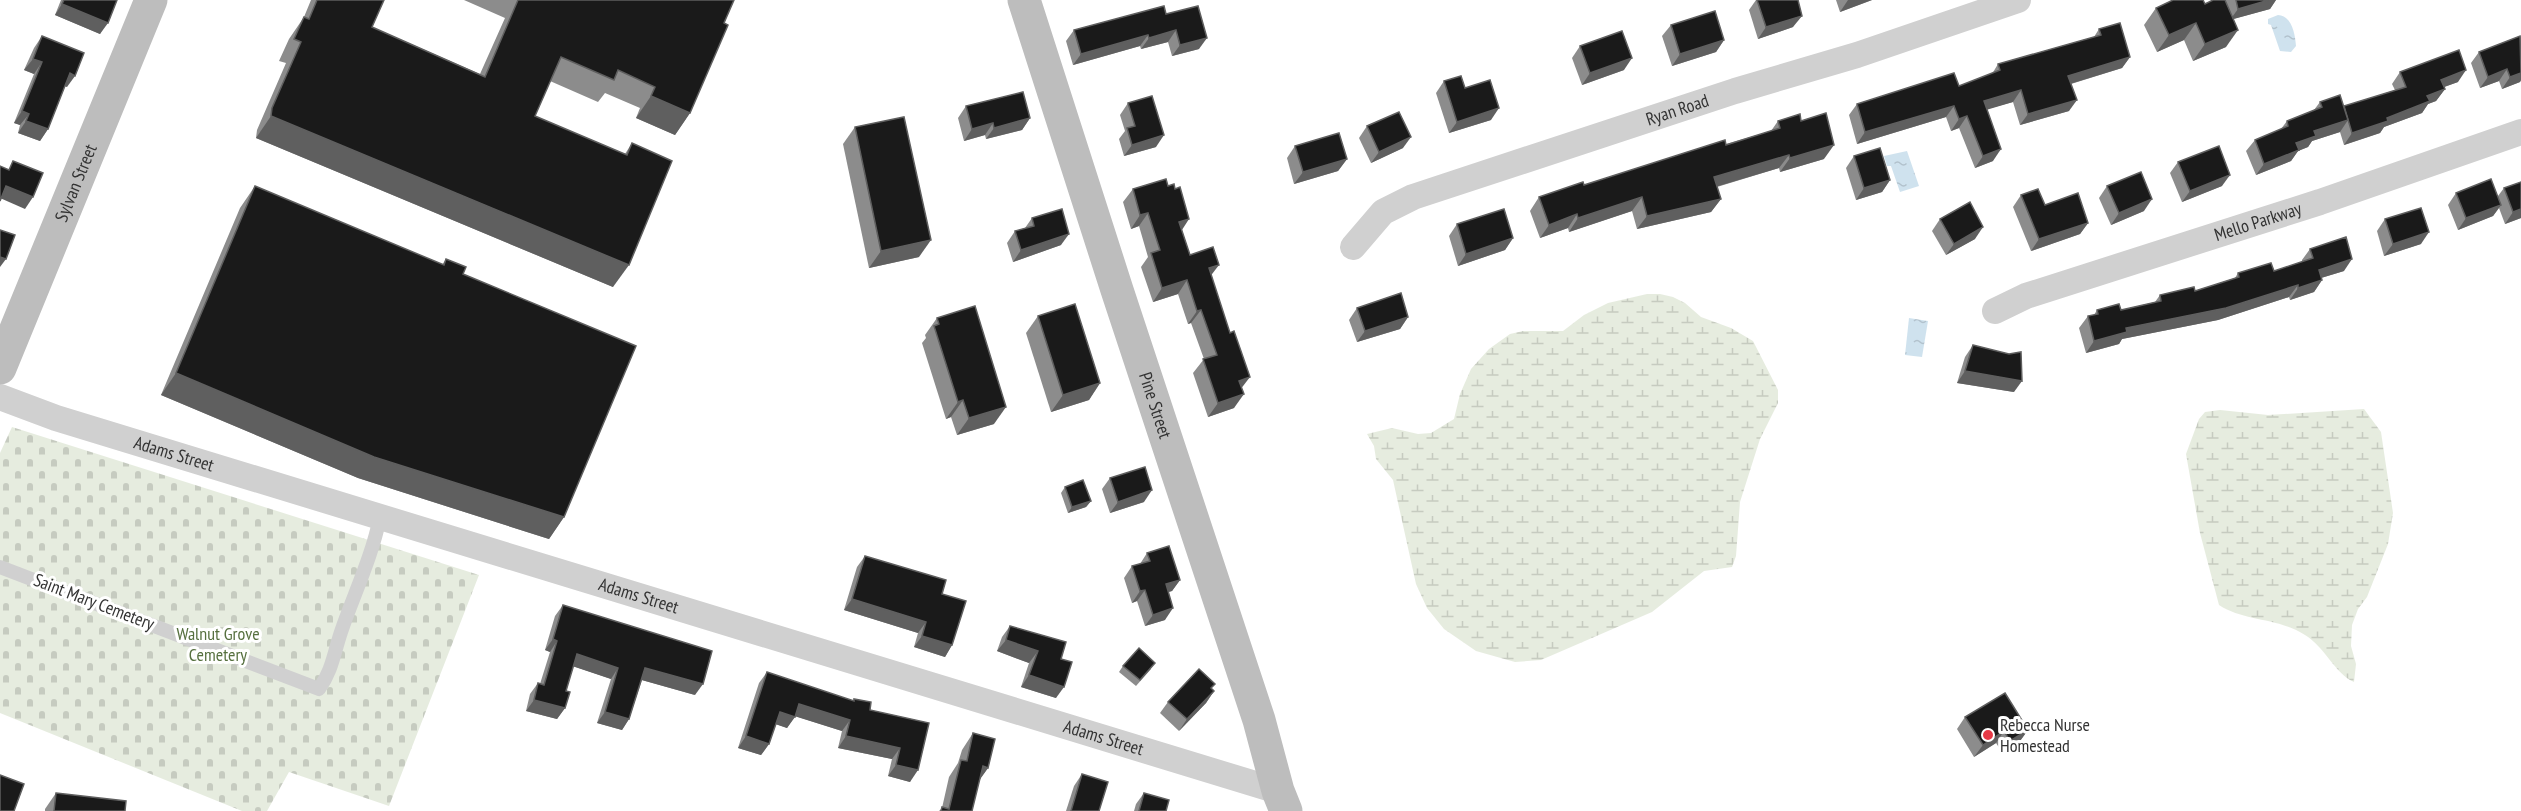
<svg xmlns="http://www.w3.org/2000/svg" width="2521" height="811" viewBox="0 0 2521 811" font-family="'PT Sans Narrow',sans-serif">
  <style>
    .wetland { fill: url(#wetland-marsh) }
    .cemetery { fill: url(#cemetery-stones) }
    .water { fill: url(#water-ripples) }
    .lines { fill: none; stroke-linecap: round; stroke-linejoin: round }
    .lane { stroke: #d0d0d0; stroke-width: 14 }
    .street { stroke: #d0d0d0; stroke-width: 26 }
    .secondary { stroke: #bdbdbd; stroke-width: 33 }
    .wall { fill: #8c8c8c }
    .shaded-wall { fill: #5f5f5f }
    .building { fill: #1a1a1a; stroke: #5f5f5f; stroke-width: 1.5 }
    .poi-dot { fill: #e63946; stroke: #fff; stroke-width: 2 }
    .labels { text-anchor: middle; stroke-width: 6; stroke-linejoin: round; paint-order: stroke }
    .street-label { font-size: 18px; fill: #333; stroke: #fff }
    .park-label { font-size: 18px; fill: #56703f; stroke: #fff }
    .poi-label { font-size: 18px; fill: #333; stroke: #fff; text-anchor: start }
  </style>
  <defs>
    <pattern id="wetland-marsh" width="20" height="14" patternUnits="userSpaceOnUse" patternTransform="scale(1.5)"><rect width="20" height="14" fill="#e6ecdf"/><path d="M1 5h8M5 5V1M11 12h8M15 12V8" fill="none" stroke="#c6cbc0"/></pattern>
    <pattern id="cemetery-stones" width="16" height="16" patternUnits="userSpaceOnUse" patternTransform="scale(1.5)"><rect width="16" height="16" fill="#e6ecdf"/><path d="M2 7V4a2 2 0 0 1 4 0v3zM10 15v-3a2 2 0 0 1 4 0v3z" fill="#c6cbc0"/></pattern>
    <pattern id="water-ripples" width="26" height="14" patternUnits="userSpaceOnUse" patternTransform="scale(1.5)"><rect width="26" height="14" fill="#cfe2ee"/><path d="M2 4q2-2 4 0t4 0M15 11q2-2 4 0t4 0" fill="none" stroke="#b2c2cd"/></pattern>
  </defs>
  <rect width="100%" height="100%" fill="#fff"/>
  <g class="wetland">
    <path d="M1647,294h13l13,3 12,6 16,14 30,11 22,13 25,49v13l-18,36 -20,63 -4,54 -4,11 -28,4 -52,41 -111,48 -26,2 -39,-11 -32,-22 -17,-21 -11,-24 -23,-104 -17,-21 -2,-13 -7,-12 25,-6 26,6 13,-1 23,-14 6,-25 11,-25 18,-20 21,-15 13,-3h40l21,-16 24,-12z"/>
    <path d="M2364,409l17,23 12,81 -5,31 -21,53 -9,12 -6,16 -1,21 5,18 -2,18c-19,-8 -28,-34 -49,-47 -28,-18 -60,-13 -86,-30l-19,-72 -14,-79 13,-35 6,-7 15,-2 48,5z"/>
  </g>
  <path class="cemetery" d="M12,427l467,148 -90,231 -100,-34 -22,39h-25l-242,-98v-260z"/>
  <g class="water">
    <path d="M2278,15c14,1 17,19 18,31l-5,6 -11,-1 -9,-26 -3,-1v-5z"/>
    <path d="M1907,151l12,35 -19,6 -9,-26h-4l-3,-10z"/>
    <path d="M1909,318l19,3 -6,36 -17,-2z"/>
  </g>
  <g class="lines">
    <path class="lane" d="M0,567l319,122c13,-18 15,-36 22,-57 13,-38 31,-75 39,-115"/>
    <g class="street">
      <path id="s1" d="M1353,247l30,-35 30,-15 322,-106 122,-36 161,-55"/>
      <path id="s2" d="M1995,311l31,-15 294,-94 201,-70"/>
      <path id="s3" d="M0,397l56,21 1222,373"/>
    </g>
    <g class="secondary">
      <path id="s4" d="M1024,0l93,290 142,430 19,71 8,20"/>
      <path id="s5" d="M0,368l151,-368"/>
    </g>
  </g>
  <g class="wall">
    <path d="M61,0h56l-17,34 -45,-19z"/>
    <path d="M311,0h73l-12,27 108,47 25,-56 -41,-18h270l-10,23 -34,90 -15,22 -39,-17 4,-10 -35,-15 -7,9 -48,-21 -15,35 90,38 7,-11 -19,144 -357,-149 1,-8 29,-67 -7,-2 10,-22 15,-22z"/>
    <path d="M1756,0h42l-5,27 -35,12 -9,-29z"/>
    <path d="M1836,0h36l-32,12z"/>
    <path d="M2213,0h63l-6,9 -37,10 -7,28 -33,14 -9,-21 -27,12 -13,-27 12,-17 49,-4z"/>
    <path d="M1166,14l33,35 -27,7 -4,-14 -27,7 -1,-3 -67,19 -7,-24 8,-11z"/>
    <path d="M1671,25l53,15 -8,12 -44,14 -10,-30z"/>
    <path d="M2099,29l31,28 -8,11 -51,16 -2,27 -49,14 -7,-23 -26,7 6,52 -18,7 -16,-40 -8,3 -5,-14 -89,27 -8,-29 8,-11 102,-18 33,-12 6,-10 96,-27z"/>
    <path d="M42,36l25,51 -2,-1 -17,43 -8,12 -22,-8 2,-8 -6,-2 20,-49 -10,-4 10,-22z"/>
    <path d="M2521,36v44l-1,2 -18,7 -3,-8 -19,7 -9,-25 8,-11z"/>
    <path d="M1580,46l44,24 -42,15 -10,-27z"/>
    <path d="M2400,72l58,10 -14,5 1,2 -9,12 -8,3 -6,9 -38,14 -4,6 -36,12 -4,-13 -28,9 -4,6 -10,4 -7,10 -35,14 -10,-24 9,-11 26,-11 6,-8 27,-11 6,-8 23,5 52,-17 -3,-6z"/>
    <path d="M1444,81l21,7 26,32 -42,13 -13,-40z"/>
    <path d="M1128,103l28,44 -32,9 -5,-17 6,-8 -5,-16z"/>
    <path d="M966,106l64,12 -8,12 -36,9 -1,-4 -21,6 -6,-23z"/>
    <path d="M1778,121h23l23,38 -44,13 -1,-4 -62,19 4,12 -10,13 -74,17 -5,-18 -63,21 -1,-4 -28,10 -10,-27 9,-14 45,-12 187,-54z"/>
    <path d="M1367,126l36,22 -32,15 -12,-25z"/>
    <path d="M855,127l64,130 -50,11 -26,-124z"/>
    <path d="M1295,146l52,13 -9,12 -44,13 -7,-26z"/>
    <path d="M1854,156l36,24 -8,12 -26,8 -10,-32z"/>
    <path d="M2178,162l44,24 -40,16 -12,-29z"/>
    <path d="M2521,182v36l-16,6 -6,-16 -6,8 -35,14 -10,-25 8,-12 42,3 6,-8z"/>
    <path d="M255,186l187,79 4,-6 17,15 101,243 -15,22 -191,-61 -197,-83 79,-187z"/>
    <path d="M2107,186l37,25 -33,14 -12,-27z"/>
    <path d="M1133,189l49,41 8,25 21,20 31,113 -8,20 -26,9 -15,-44 11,-14 -13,-36 -3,1 -10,-30 -25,8 -12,-35 7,-10 -9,-31 -8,3 -8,-27z"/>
    <path d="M2021,195l24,10 43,18 -8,11 -49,17 -18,-44z"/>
    <path d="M1032,218l29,27 -48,17 -6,-19 8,-12 10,-3z"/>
    <path d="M1940,219l35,20 -29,16 -14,-24z"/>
    <path d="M2385,219l36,25 -37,12 -7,-25z"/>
    <path d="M1457,224l56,14 -8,12 -47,16 -9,-30z"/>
    <path d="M2310,249l34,22 -23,7 1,2 -8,12 -24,8 -1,-3 -71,23 -96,19 -3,5 -33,9 -7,-25 9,-12 6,-1 3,-5h24l34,-8 5,-7 35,-4 40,-13 3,-5 36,-2 28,-9v-2z"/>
    <path d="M1357,308l51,9 -8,12 -43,13 -8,-22z"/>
    <path d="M1038,316l62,67 -11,17 -38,12 -25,-79z"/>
    <path d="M937,318l57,106 -37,11 -6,-18 -5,2 -24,-76 4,-5 -1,-3z"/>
    <path d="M1973,345l41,47 -57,-9 8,-26z"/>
    <path d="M1110,478l34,24 -34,11 -8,-24z"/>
    <path d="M1065,487l26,14 -5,6 -18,6 -7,-20z"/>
    <path d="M1147,553l33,27 -8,11 -4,1 -3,28 -20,6 -8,-25 -5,2 -8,-25 8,-12 8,-2z"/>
    <path d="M865,556l77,38 10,51 -7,12 -31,-10 4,-14 -74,-23 13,-43z"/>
    <path d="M563,605l132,90 -53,-15 -13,39 -7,11 -25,-7 14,-44 -38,-13 -7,25 -1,17 -8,11 -31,-8 4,-17 8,-11 2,1 10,-32 -5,-2 10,-34z"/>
    <path d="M1010,626l51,33 -5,39 -35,-11 8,-24 -32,-12 5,-14z"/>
    <path d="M1123,666l28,3 -15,17 -17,-14z"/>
    <path d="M767,672l86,29 1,-2 16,11 59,13 -19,59 -22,-6 4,-17 -54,-11 4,-17 -47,-15 -8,12 -11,-4 -7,20 -8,11 -23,-7 21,-65z"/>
    <path d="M1212,689l2,2 -8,12 -27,28 -19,-18 8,-11z"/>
    <path d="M1965,717l63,13 -8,11 -18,11 -6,-9 -22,14 -17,-28z"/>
    <path d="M973,733l15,35 -9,12 -7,31h-33l3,-3 7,-31 9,-14 4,-13z"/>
    <path d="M1082,774l17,37h-33l8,-25z"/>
    <path d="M56,793l69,18h-80v-2z"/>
    <path d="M1144,793l22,18h-32l2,-7z"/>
  </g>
  <g class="shaded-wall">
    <path d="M1848,0h24l-32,12z"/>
    <path d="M2269,0h7l-6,9 -40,11 8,-11z"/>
    <path d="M62,4l46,19 -8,11 -45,-19z"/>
    <path d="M1802,16l-9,11 -35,12 8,-12z"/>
    <path d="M2196,23l-12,17 -27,12 12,-17z"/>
    <path d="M1176,30l-8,12 -27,7 8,-11z"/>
    <path d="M2238,30l-12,17 -33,14 12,-17z"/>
    <path d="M1148,35l-8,11 -67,19 8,-11z"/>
    <path d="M1207,38l-8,11 -27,7 8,-11z"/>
    <path d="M1724,40l-8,12 -44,14 8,-12z"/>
    <path d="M2130,57l-8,11 -62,19 8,-11z"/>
    <path d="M1632,58l-8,12 -42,15 8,-12z"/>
    <path d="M33,59l9,3 -8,12 -10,-4z"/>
    <path d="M2507,69l-8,12 -19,7 8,-11z"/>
    <path d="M2466,70l-8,12 -25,9 8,-11z"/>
    <path d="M70,73l5,3 -8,11 -6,-2z"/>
    <path d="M2521,73v7l-1,2 -18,7 8,-12z"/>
    <path d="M2445,89l-9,12 -8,3 -6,9 -38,14 -4,6 -36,12 8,-12 75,-37z"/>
    <path d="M2021,90l-8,12 -37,11 8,-12z"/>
    <path d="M651,96l39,17 -15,22 -39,-17z"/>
    <path d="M2077,100l-8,11 -49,14 8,-11z"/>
    <path d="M1954,106l-8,11 -89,27 8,-12z"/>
    <path d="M1499,108l-8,12 -42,13 8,-11z"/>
    <path d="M22,111l7,3 -9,11 -6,-2z"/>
    <path d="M271,116l358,149 -16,22 -357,-149z"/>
    <path d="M1967,116l-8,12 -8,3 8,-12z"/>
    <path d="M1030,118l-8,12 -36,9 8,-11z"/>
    <path d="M2348,120l-8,12 -28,9 -4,6 -10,4 -7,10 -35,14 8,-11 50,-33z"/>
    <path d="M26,121l22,8 -8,12 -22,-8z"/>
    <path d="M993,123l-8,12 -21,6 8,-12z"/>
    <path d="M1164,135l-8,12 -32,9 8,-11z"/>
    <path d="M1411,137l-8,11 -32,15 8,-11z"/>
    <path d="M1834,145l-10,14 -44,13 10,-14z"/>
    <path d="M2001,149l-8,12 -18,7 8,-12z"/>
    <path d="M1789,155l-10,13 -74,22 9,-13z"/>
    <path d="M1347,159l-9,12 -44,13 9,-12z"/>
    <path d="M2230,175l-8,11 -40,16 8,-11z"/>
    <path d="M1890,180l-8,12 -26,8 8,-12z"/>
    <path d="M6,186l27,11 -8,12 -25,-11z"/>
    <path d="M1642,197l-10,14 -63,21 9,-14z"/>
    <path d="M1721,199l-10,13 -74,17 10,-13z"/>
    <path d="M2152,199l-8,12 -33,14 8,-12z"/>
    <path d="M2501,205l-8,11 -35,14 8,-12z"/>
    <path d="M2521,209v9l-16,6 8,-12z"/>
    <path d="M1148,213l-9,13 -8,3 9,-14z"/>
    <path d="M1577,214l-9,14 -28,10 9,-13z"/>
    <path d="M1189,219l-9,14 -1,-11z"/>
    <path d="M2088,223l-8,11 -49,17 8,-12z"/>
    <path d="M1983,227l-8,12 -29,16 8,-11z"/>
    <path d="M2429,232l-8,12 -37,12 9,-12z"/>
    <path d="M1069,234l-8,11 -48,17 8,-12z"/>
    <path d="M1513,238l-8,12 -47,16 8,-12z"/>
    <path d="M931,240l-12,17 -50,11 12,-17z"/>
    <path d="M0,257l6,2 -6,8z"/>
    <path d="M2352,259l-8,12 -33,10 8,-11z"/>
    <path d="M1219,265l-10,13v-10z"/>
    <path d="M1187,280l-9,14 -25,8 9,-14z"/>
    <path d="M2322,280l-8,12 -24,8 8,-12z"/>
    <path d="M2298,285l-9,12 -71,23 -96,19 -3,5 -33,9 8,-12 32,-13z"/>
    <path d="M1201,310l-10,13 -3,1 9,-13z"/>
    <path d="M1408,317l-8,12 -43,13 8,-11z"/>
    <path d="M1965,371l57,10 -8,11 -57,-9z"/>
    <path d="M176,373l388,144 -15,22 -191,-61 -197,-83z"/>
    <path d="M1250,377l-10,13 -1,-9z"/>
    <path d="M1100,383l-11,17 -38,12 12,-17z"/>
    <path d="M1244,394l-10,14 -26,9 10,-14z"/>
    <path d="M963,400l-12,17 -5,2 12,-17z"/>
    <path d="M1006,407l-12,17 -37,11 12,-17z"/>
    <path d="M1152,490l-8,12 -34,11 8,-11z"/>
    <path d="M1091,501l-5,6 -18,6 4,-6z"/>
    <path d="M1180,580l-8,11 -14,4 8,-11z"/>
    <path d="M1145,590l-8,11 -5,2 8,-12z"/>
    <path d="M852,599l74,23 -8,11 -74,-23z"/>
    <path d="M1173,608l-8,12 -20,6 8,-11z"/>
    <path d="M922,636l30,9 -7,12 -31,-10z"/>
    <path d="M553,639l4,2 -7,11 -5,-2z"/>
    <path d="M1006,640l32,11 -9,12 -32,-12z"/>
    <path d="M577,654l41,14 -7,11 -42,-14z"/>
    <path d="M645,668l58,16 -8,11 -57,-16z"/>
    <path d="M1029,675l35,12 -8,11 -35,-11z"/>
    <path d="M1214,691l-8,12 -27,28 8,-12z"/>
    <path d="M534,700l31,8 -8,11 -31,-8z"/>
    <path d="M799,704l51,16 -8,11 -51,-16z"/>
    <path d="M605,712l24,7 -7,11 -25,-7z"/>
    <path d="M780,712l15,5 -8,11 -15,-5z"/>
    <path d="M2028,730l-8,11 -18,11 8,-11z"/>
    <path d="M2004,731l-8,12 -22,14 9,-12z"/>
    <path d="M746,736l23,8 -8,11 -23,-7z"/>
    <path d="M846,736l54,12 -8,11 -54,-11z"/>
    <path d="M896,765l22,5 -8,12 -22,-6z"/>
    <path d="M983,766l5,2 -12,17z"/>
  </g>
  <g class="building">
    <path d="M64,0h53l-9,23 -46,-19z"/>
    <path d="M317,0h67l-12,27 113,50 33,-77h216l-10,23 4,2 -38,88 -39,-17 4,-9 -37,-17 -4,10 -53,-23 -26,59 92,39 5,-12 40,18 -43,104 -358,-149 1,-8 29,-66 -7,-3 10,-22 5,2z"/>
    <path d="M1757,0h41l4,16 -36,11z"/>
    <path d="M2173,0h30l2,4 8,-4h12l13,30 -33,14 -9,-21 -27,12 -13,-27z"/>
    <path d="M2236,0h33l-31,9z"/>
    <path d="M1164,6l2,8 32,-8 9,32 -27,7 -4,-15 -27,8 -1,-3 -67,19 -7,-24z"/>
    <path d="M1715,11l9,29 -44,14 -9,-29z"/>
    <path d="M2120,23l10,34 -62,19 9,24 -49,14 -7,-24 -37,11 17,48 -18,7 -16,-40 -8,3 -5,-13 -89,26 -8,-28 97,-31 5,13 41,-16 -2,-6 103,-29 -2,-6z"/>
    <path d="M1622,31l10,27 -42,15 -10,-27z"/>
    <path d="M42,36l42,17 -9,23 -5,-3 -22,56 -22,-8 3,-7 -7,-3 20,-49 -9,-3z"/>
    <path d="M2520,36l1,37 -11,4 -3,-8 -19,8 -9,-25z"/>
    <path d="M2459,50l7,20 -25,10 4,9 -18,7 3,5 -43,17 1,3 -36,12 -8,-27 62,-19 -6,-15z"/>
    <path d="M1461,76l4,12 25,-8 9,28 -42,14 -13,-41z"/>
    <path d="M1023,92l7,26 -36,10 -1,-5 -21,6 -6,-23z"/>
    <path d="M2340,95l8,25 -34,11 2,5 -20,7 3,7 -35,14 -9,-24 33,-14 -1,-5 35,-14 -2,-5z"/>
    <path d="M1152,96l12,39 -32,10 -5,-17 8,-2 -7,-23z"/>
    <path d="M1399,112l12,25 -32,15 -12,-26z"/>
    <path d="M1826,113l8,32 -44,13 -1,-3 -75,22 7,22 -74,17 -5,-19 -64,21 -1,-4 -28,11 -10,-28 44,-15 1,3 141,-45 1,5 54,-17 -2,-7 22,-7 1,7z"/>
    <path d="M904,117l27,123 -50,11 -26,-124z"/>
    <path d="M1339,133l8,26 -44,13 -8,-26z"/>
    <path d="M2219,146l11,29 -40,16 -12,-29z"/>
    <path d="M1880,148l10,32 -26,8 -10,-32z"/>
    <path d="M13,161l30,12 -10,24 -27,-11 -6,15v-35l9,4z"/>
    <path d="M2141,172l11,27 -33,14 -12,-27z"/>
    <path d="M1166,179l2,7 6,-2 1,5 5,-2 9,32 -10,3 11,33 23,-8 6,18 -10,3 21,65 4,-2 16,46 -11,4 5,13 -26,9 -15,-44 14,-4 -16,-45 -4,1 -10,-31 -25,8 -11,-35 9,-3 -12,-37 -8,2 -7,-26z"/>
    <path d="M2491,179l10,26 -35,13 -10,-25z"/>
    <path d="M2521,182v27l-8,3 -9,-24z"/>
    <path d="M255,186l189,79 2,-6 20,8 -3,7 173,72 -72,171 -190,-60 -198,-84z"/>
    <path d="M2038,189l7,16 33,-12 10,30 -49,16 -18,-44z"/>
    <path d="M1970,202l13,25 -29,17 -14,-25z"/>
    <path d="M2421,208l8,24 -36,12 -8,-25z"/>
    <path d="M1062,209l7,25 -48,16 -6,-19 19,-5 -2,-8z"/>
    <path d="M1504,209l9,29 -47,16 -9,-30z"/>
    <path d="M0,230l15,5 -9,24 -6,-2z"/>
    <path d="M2346,237l6,22 -33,11 3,10 -24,8v-3l-72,23 -100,20 1,4 -33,9 -6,-25 10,-2 -1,-4 22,-6 2,6 40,-9 -1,-6 34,-8 1,4 44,-14 -1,-4 33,-10 3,8 39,-13 -3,-9z"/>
    <path d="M1401,293l7,24 -43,14 -8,-23z"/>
    <path d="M1075,304l25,79 -37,12 -25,-79z"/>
    <path d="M975,306l31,101 -37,11 -6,-18 -5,2 -24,-76 5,-2 -2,-6z"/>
    <path d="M1973,345l36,9 12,-2 1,29 -57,-10z"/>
    <path d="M1145,467l7,23 -34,12 -8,-24z"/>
    <path d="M1083,480l8,21 -19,6 -7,-20z"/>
    <path d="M1169,546l11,34 -14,4 7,24 -20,7 -8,-25 -5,1 -8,-25 18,-5 -3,-8z"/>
    <path d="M865,556l81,24 -4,14 24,7 -14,44 -30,-9 4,-14 -74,-23z"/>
    <path d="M563,605l149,46 -9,33 -58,-16 -16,51 -24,-7 13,-44 -41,-14 -11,37 4,1 -5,16 -31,-8 4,-17 6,2 13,-44 -4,-2z"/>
    <path d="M1010,626l56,16 -5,17 11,3 -8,25 -35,-12 9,-24 -32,-11z"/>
    <path d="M1139,648l16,15 -15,17 -17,-14z"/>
    <path d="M1199,669l16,15 -4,4 3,3 -27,28 -19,-17z"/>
    <path d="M767,672l87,29v-2l17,3 -1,8 59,13 -11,47 -22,-5 4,-17 -54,-12 4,-16 -51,-16 -4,13 -15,-5 -11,32 -23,-8z"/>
    <path d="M2005,693l23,37 -18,11 -6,-10 -21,14 -18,-28z"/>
    <path d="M973,733l22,6 -7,29 -5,-2 -11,45h-31l1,-4 7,2 12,-49 6,1z"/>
    <path d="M1082,774l26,8 -9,29h-28z"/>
    <path d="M0,775l24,9 -10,27h-14z"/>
    <path d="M56,793l70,8 -1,10h-71z"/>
    <path d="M1144,793l25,7 -3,11h-27z"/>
  </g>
  <circle class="poi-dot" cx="1988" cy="735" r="6"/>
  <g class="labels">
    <g class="street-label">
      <text dy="6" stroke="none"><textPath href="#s1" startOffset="358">Ryan Road</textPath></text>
      <text dy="6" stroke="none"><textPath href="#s5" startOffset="200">Sylvan Street</textPath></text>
      <text dy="6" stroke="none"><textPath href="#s2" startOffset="278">Mello Parkway</textPath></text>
      <text dy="6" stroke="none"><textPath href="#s4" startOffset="426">Pine Street</textPath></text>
      <text dy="6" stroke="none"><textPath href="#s3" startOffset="183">Adams Street</textPath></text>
      <text dy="6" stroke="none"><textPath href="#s3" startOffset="669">Adams Street</textPath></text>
      <text transform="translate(94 602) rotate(21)" y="6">Saint Mary Cemetery</text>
      <text dy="6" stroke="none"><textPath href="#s3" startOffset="1155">Adams Street</textPath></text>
    </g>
    <g class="park-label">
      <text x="218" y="640">Walnut Grove<tspan x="218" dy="21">Cemetery</tspan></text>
    </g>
    <g class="poi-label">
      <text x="2000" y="731">Rebecca Nurse<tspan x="2000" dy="21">Homestead</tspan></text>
    </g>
  </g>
</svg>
